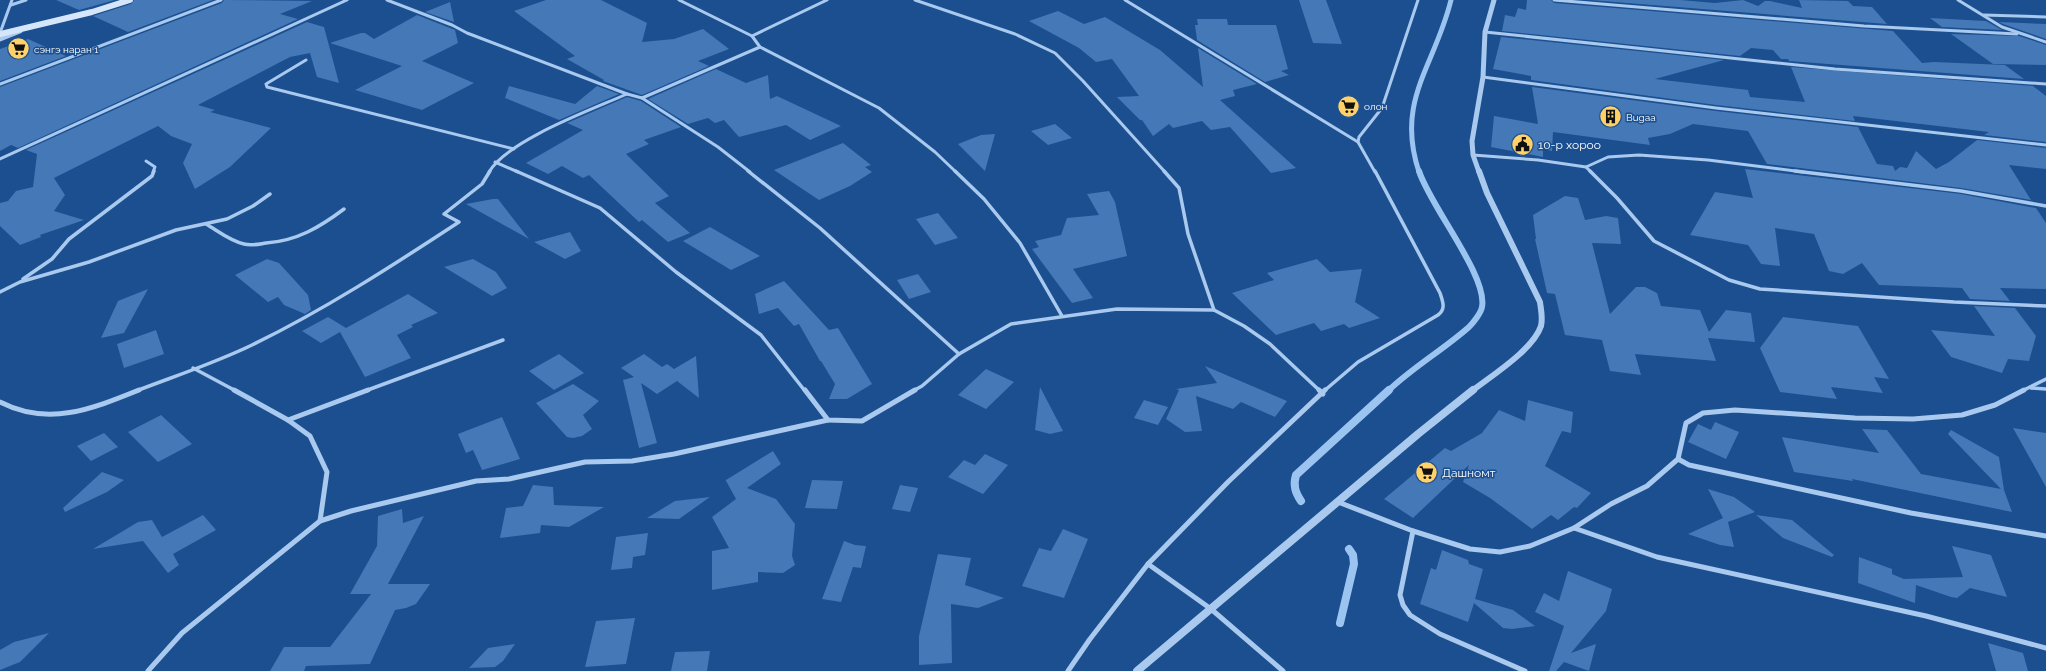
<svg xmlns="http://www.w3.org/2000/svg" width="2046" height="671" viewBox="0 0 2046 671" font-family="Raleway,sans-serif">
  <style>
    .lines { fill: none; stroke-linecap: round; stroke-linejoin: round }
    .stream-far2 { stroke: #9cc4f0; stroke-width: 5 }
    .stream-far1 { stroke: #9cc4f0; stroke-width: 6 }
    .stream { stroke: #9cc4f0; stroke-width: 8 }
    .building { fill: #4478b7 }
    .minor-far2 { stroke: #a9c9ee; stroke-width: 3 }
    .minor-far1 { stroke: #a9c9ee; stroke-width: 3.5 }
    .minor { stroke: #a9c9ee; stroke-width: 5 }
    .tertiary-far2 { stroke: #a9c9ee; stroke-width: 5 }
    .tertiary-far1 { stroke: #a9c9ee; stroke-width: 6 }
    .tertiary { stroke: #a9c9ee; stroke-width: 8 }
    .secondary { stroke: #d6e6fa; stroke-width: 6 }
    .labels { text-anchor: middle; stroke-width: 3; stroke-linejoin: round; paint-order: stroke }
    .far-poi-label { font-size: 10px; fill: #fff; stroke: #1b4f8f; text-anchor: start }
    .poi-label { font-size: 12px; fill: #fff; stroke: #1b4f8f; text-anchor: start }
  </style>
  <rect width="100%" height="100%" fill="#1b4f8f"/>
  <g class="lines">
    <path class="stream-far2" d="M1419,172c-24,-72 16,-106 32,-172"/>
    <path class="stream-far1" d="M1388,391c25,-24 55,-41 81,-64 4,-4 12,-14 13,-20 6,-31 -52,-101 -63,-136"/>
    <g class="stream">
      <path d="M1301,501c-6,-9 -8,-16 -5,-26l93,-85"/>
      <path d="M1340,623l14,-59 -1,-9 -4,-6"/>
    </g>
  </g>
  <g class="building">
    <path d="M56,0h59l-36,10z"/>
    <path d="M134,0h79l-85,32 -35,-16 38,-12z"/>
    <path d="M224,0l88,1 -32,13 18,5 -280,129 -7,-3 -11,6v-64l222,-84z"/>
    <path d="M546,0h55l46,23 -5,19 32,-3 29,-10 26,20 -31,12 11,5 -67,29 -39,-14 1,-1 -37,-21 8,-3 -61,-45z"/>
    <path d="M1299,0h27l16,44 -29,-1z"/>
    <path d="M1527,0h24l3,3 339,28 29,32 12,-1 71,3 19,14 -235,-18 -1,-2h-7l-8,-9 -22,-2 -11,8 -238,-25 3,-16 10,2 3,-9 8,2z"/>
    <path d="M1590,0h90l35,3 28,-3 15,6 7,-5h5l32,7 -3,-8 49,1 5,5 19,1 15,17z"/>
    <path d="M450,2l4,20 -29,-10z"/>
    <path d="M1058,11l26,13 21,-7 55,33 43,37 -5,-39 59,36 -24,6 2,6 -15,4 76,68 -25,5 -41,-46 -19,3 -9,-9 -29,7 -4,-4 -16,12 -11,-16h-2l-23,-23 22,-1 -27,-37 -16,3 -17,-14 -50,-27z"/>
    <path d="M417,15l38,15 3,13 -36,18 52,22 -52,27 -67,-20 47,-24 -72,-23 31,-10h4l9,6z"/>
    <path d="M1930,18l56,3 16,9 -60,-3z"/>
    <path d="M1197,19h30l1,6h48l12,44 -7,2 8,4 -24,7 -68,-42 -2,-15h3z"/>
    <path d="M307,22l17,5 15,56 -22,-6 -7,-24 -20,4 -92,48 17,5 -5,2 61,16 -41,39 -35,22 -12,-26 9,-19 -21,-8 -13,-10 -104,52 11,17 -11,16 30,9 -44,15 1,2 -21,8 -20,-19v-23l8,-2 8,-10 17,-4 4,-33 -11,-4z"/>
    <path d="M1999,22l47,2v15l-43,-15z"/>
    <path d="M1951,34l68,2 27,9v20l-53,-1z"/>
    <path d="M1501,37l223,23 -69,19 93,11 2,7 55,5 -14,-35 242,19 13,10v46l-62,-7 5,-3 -136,-16 2,5 -139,-16 -185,-25v-4l-38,-7z"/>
    <path d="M28,39l38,17 -66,25v-32z"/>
    <path d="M716,69l30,14 22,-8 2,24 7,-3 64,30 -31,14 -24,-15 -47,12 -15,-17 -9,3 -7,-5 -20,6 -40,-25z"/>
    <path d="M509,86l66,18 22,-18 22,8 -60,26 -54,-22z"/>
    <path d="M1532,87l184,24 142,16 19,37 16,2 2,5 5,-4 7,1 9,-17 20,18 13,-7 28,-22 69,8v21l-37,-4 22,35 -70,-12 -194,-24 -19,-33 -55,-7 -23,10 -22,4 2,7 -97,-13 -1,19 -9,-2v8l-52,-10 3,-31 44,8z"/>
    <path d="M627,97l14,4 40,26 -37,13 5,4 -23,10 43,42 -14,7 35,30 -22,9 -26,-22 -3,2 -50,-47 -6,3 -21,-12 -14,8 -22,-11 57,-33 -16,-7z"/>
    <path d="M1055,124l17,14 -24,7 -17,-14z"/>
    <path d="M995,134l-10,37 -27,-27 23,-9z"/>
    <path d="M843,143l28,22 -6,2 7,5 -22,14 -31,14 -45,-30z"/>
    <path d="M1745,169l216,25 75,14 10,15v66l-46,-1 10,13 -40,-2 -8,-11 -83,-3 -17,-22 -19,11 -14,-3 -15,-37 -39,-6 5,38 -19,-2 -13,-19 -58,-10 25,-43 38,6z"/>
    <path d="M1109,191l6,11 12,54 -54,13 20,29 -21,5 -40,-54 7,-2 -4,-6 26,-6 6,-17 32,-3 -12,-21z"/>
    <path d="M1565,196l13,2 7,22 21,-4 12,2 3,26 -29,-1 18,71 26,-27h9l12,6 4,13 39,4 9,22 17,-22 25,3 4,29 -47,-4 8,23 -81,-7 6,21 -31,-4 -8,-31 -37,-5 -10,-41 -8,-1 -12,-54h1l-3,-24z"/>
    <path d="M493,199h5l31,40 -63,-35z"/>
    <path d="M938,213l20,25 -23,7 -19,-26z"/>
    <path d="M710,227l50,29 -29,14 -48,-29z"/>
    <path d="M570,232l11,19 -16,8 -31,-17z"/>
    <path d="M267,259l12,4 29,32 3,15 -6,4 -21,-9 -6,-8 -10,5 -33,-27z"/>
    <path d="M473,259l23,13 11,16 -15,8 -48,-29z"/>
    <path d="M1317,259l13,13 32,-3 -7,33 25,16 -31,10 -5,-4 -23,7 -7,-8 -38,12 -44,-42 42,-13 -7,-7z"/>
    <path d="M918,274l13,18 -22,7 -12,-19z"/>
    <path d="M784,281l45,49 9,-2 34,56 -25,15h-18l6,-15 -14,-23h-1l-21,-37 -5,2 -16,-18 -19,6 -4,-20z"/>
    <path d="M148,289l-24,44 -23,5 17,-37z"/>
    <path d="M408,294l30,19 -27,12 2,2 -16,8 14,23 -46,19 -25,-45 -19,11 -19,-12 26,-14 18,11z"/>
    <path d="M1974,306l41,2 21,28 -7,25 -21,-2 -6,14 -51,-16 -20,-27 64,6z"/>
    <path d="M1783,317l75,9 31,53 -15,-2 9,16 -52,-6 6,12 -57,-7 -20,-44z"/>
    <path d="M156,330l8,24 -40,14 -7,-24z"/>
    <path d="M559,354l25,19 -30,17 -25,-19z"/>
    <path d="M644,354l18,13 5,-3 7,5 22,-13 3,42 -22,-17 -20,13 -16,-11 16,60 -18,5 -16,-68 11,-3 -13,-9z"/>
    <path d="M1205,366l82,35 -12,16 -34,-15 -8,7 -37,-13 6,35 -17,1 -19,-13 13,-29 -3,-1 41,-6z"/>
    <path d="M986,369l28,13 -28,27 -28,-14z"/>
    <path d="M573,384l26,17 -16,14 9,14 -10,7 -9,2 -6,-1 -31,-34z"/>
    <path d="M1040,387l23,44 -13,3 -15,-4z"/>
    <path d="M1144,400l24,7 -10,18 -24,-7z"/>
    <path d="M1528,400l45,12 -2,21 -9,-2 -17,35 46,27 -14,15 -3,-1 -16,13 -7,-5 -19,14 -42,-31 -27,-16 6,-17 -56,53 -29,-19 61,-51 6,3 31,-18 17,-23 26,11z"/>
    <path d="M161,415l31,29 -34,18 -30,-30z"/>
    <path d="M502,417l18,42 -38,11 -9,-20 -7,3 -8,-19z"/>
    <path d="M1715,422l24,10 -13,27 -38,-17 10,-18 13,6z"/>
    <path d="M2013,428l33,5v54z"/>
    <path d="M1862,429l25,1 34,44 80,15 -53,-55 3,-4 48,27 5,33 8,22 -160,-33 1,2 -59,-9 -12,-35 97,16z"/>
    <path d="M104,433l14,14 -27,14 -14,-15z"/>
    <path d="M773,451l8,13 -34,24 29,11 19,25 -3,32 3,9 -12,8 -25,-1v10l-46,8v-39l17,-3 -17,-31 24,-18 -11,-20 1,1z"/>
    <path d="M985,454l23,11 -25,29 -35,-17 16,-17 11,5z"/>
    <path d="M102,472l22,8 -17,12 -42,20 -2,-4z"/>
    <path d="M812,480l31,1 -6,28 -32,-1z"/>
    <path d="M533,485l20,2 1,18 50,2 -35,20 -28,-2 -1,8 -40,5 6,-30 17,-2z"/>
    <path d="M900,485l18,3 -8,24 -18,-3z"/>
    <path d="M1708,489l26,8 21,15 -27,10 6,25 -14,-2 -32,-11 35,-16z"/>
    <path d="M710,497l-31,22 -32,-1 28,-17z"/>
    <path d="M402,509l1,14 21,-7 -36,68h42l-14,20 -10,4 -11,2 -25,54 -64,2 -2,5h-34l14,-24h46l41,-53h-21l27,-48 1,-30z"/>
    <path d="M203,515l13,15 -43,24 6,11 -11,8 -25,-32 -50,8 45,-27 14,-2 10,17z"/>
    <path d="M1756,515l36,5 42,35 -2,2 -49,-19z"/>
    <path d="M1063,529l25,10 -24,59 -42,-12 17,-38 12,3z"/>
    <path d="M648,533l-3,22 -12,2 -1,11 -21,2 5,-33z"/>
    <path d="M844,541l11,4 11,1 -5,22 -8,-1 -12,35 -19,-3z"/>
    <path d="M1952,546l39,9 16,42 -37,-9 -13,10 -6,-1 -35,-12 -1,18 -57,-20 1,-26 33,12v5l12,5 59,-2z"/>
    <path d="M1442,550l26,10 1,4 14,5 -8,30 38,11 22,16 -23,3 -9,-1 -29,-25 -6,19 -48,-18 11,-36 5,2z"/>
    <path d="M938,554l33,4 -6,27 39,13 -26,10 -27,-4 1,59 -33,2v-29z"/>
    <path d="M1568,571l44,18 -6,22 -35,42 25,-9 -7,27 -25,-9 -8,9h-7l15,-45 -29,-14 9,-19 15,8z"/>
    <path d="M635,618l-9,46 -41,3 11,-46z"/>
    <path d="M49,633l-29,29 -20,8v-20l14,-8z"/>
    <path d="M1988,643l35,10 5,18h-32z"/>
    <path d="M515,644l-12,17 -8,6 -26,1 19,-20z"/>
    <path d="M710,651l-3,20h-36l4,-19z"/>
  </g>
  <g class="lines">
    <g class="minor-far2">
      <path d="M387,0l65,25 15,8 160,61"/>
      <path d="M679,0l73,36"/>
      <path d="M915,0l100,34 40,19 28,28 82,91"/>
      <path d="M1125,0l233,142"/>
      <path d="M1554,0l310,26 153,8"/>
      <path d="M1958,0l44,27 44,15"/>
      <path d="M11,5l15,-5"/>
      <path d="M1984,15l62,2"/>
      <path d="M1485,32l350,37 211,15"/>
      <path d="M0,33l12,-33"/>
      <path d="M760,47l119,61 56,44 21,20"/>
      <path d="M306,60l-40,24 1,3 247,62"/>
      <path d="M1483,77l233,31 330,37"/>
      <path d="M0,84l221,-84"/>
      <path d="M642,98l76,49 32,25"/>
      <path d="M1473,155l65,5 48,7 5,5"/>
      <path d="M0,159l347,-159"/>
      <path d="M146,161l9,6 -2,5"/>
      <path d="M495,162l23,10"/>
      <path d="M1586,167l22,-10 31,-2 69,5 95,12"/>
      <path d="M489,172c19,-32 102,-62 138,-78l15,4 118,-51 -8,-11 75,-36"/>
      <path d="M1375,172l-17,-30 1,-5 23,-29 36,-108"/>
    </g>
    <g class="minor-far1">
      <path d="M516,171l84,37 76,64 85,63 44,56"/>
      <path d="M748,171l72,57 139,126"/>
      <path d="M955,171l29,28 36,44 42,73"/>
      <path d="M1164,171l15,17 9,46 26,76"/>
      <path d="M1590,171l27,27 37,43 75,39 31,9 194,13 92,4"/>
      <path d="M1795,171l166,20 85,15"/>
      <path d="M206,224c12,7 24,17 38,20 8,2 15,0 22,-1 31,-2 54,-16 78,-34"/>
      <path d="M23,279l29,-20 17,-20 83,-63 2,-5"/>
      <path d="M0,292l20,-10 69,-20 87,-32 51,-11 26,-13 17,-12"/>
      <path d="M193,368l43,23"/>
      <path d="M2031,388l15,1"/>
      <path d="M136,391c39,-15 79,-28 116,-46 72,-35 140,-79 207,-123l-15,-8 38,-30 8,-13"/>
      <path d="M365,391l138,-51"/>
      <path d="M913,391l9,-5 37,-32 52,-30 106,-15 97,1 30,16 26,18 50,47"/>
      <path d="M1324,391l34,-29 80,-47c8,-6 5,-13 2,-22l-65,-122"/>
      <path d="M2022,391l24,-12"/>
    </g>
    <g class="minor">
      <path d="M805,390l23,30 34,1 53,-31"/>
      <path d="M1319,390l4,4"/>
      <path d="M0,402c48,25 92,7 139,-12"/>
      <path d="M288,420l80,-30"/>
      <path d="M1678,459l11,6 222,48 135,23"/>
      <path d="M1338,502l75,29 57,18 30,3 30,-6 44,-18 37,-24 36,-18 31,-27 8,-36 17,-10 32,-3 120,8 58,1 49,-4 33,-10 29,-15"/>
      <path d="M320,521l31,-10 125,-30 33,-2 76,-17 47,-1 42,-7 154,-34"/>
      <path d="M1574,528l83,29 269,59 120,32"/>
      <path d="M1413,531l-13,64 3,10 7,10 30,19 85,37"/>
      <path d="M1148,564l63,45 72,62"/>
      <path d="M148,671l34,-38 138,-112 7,-49 -17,-36 -22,-16 -54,-30"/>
      <path d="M1068,671l22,-32 58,-75 80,-82 97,-92"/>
    </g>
    <g class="tertiary-far2">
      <path d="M0,39l20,-8"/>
      <path d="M1479,172l-6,-17 -1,-14 11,-64 2,-45 9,-32"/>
    </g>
    <path class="tertiary-far1" d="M1472,391c19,-15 61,-41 69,-65 2,-8 0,-16 -1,-24l-53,-109 -8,-22"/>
    <path class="tertiary" d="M1137,671l281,-237 55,-44"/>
    <path class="secondary" d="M0,34l92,-22 38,-12"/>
  </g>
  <defs>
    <symbol id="supermarket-disc" viewBox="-11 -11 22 22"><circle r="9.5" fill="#ffd166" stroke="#1b4f8f"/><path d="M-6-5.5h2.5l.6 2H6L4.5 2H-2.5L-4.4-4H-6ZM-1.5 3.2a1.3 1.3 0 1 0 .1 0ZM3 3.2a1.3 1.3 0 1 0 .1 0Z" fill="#111"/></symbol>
    <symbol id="building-disc" viewBox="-11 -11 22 22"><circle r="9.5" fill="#ffd166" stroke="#1b4f8f"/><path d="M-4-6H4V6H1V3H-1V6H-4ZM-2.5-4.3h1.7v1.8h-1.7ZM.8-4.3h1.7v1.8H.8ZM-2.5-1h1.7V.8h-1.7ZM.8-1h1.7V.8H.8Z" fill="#111"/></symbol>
    <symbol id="civic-disc" viewBox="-11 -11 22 22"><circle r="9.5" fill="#ffd166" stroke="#1b4f8f"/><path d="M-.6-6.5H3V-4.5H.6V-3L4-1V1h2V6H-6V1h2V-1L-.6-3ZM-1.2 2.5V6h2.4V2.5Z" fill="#111"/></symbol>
  </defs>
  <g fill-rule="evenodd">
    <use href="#supermarket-disc" x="6" y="36" width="25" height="25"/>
    <use href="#supermarket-disc" x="1336" y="94" width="25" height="25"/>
    <use href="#building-disc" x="1598" y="104" width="25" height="25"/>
    <use href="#civic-disc" x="1510" y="132" width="25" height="25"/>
    <use href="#supermarket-disc" x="1414" y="460" width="25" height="25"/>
  </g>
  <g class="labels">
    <g class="far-poi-label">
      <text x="34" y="53">сэнгэ наран 1</text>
      <text x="1364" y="110">олон</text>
      <text x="1626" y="121">Bugaa</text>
    </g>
    <g class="poi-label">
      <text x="1538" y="149">10-р хороо</text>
      <text x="1442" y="477">Дашномт</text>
    </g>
  </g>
</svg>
